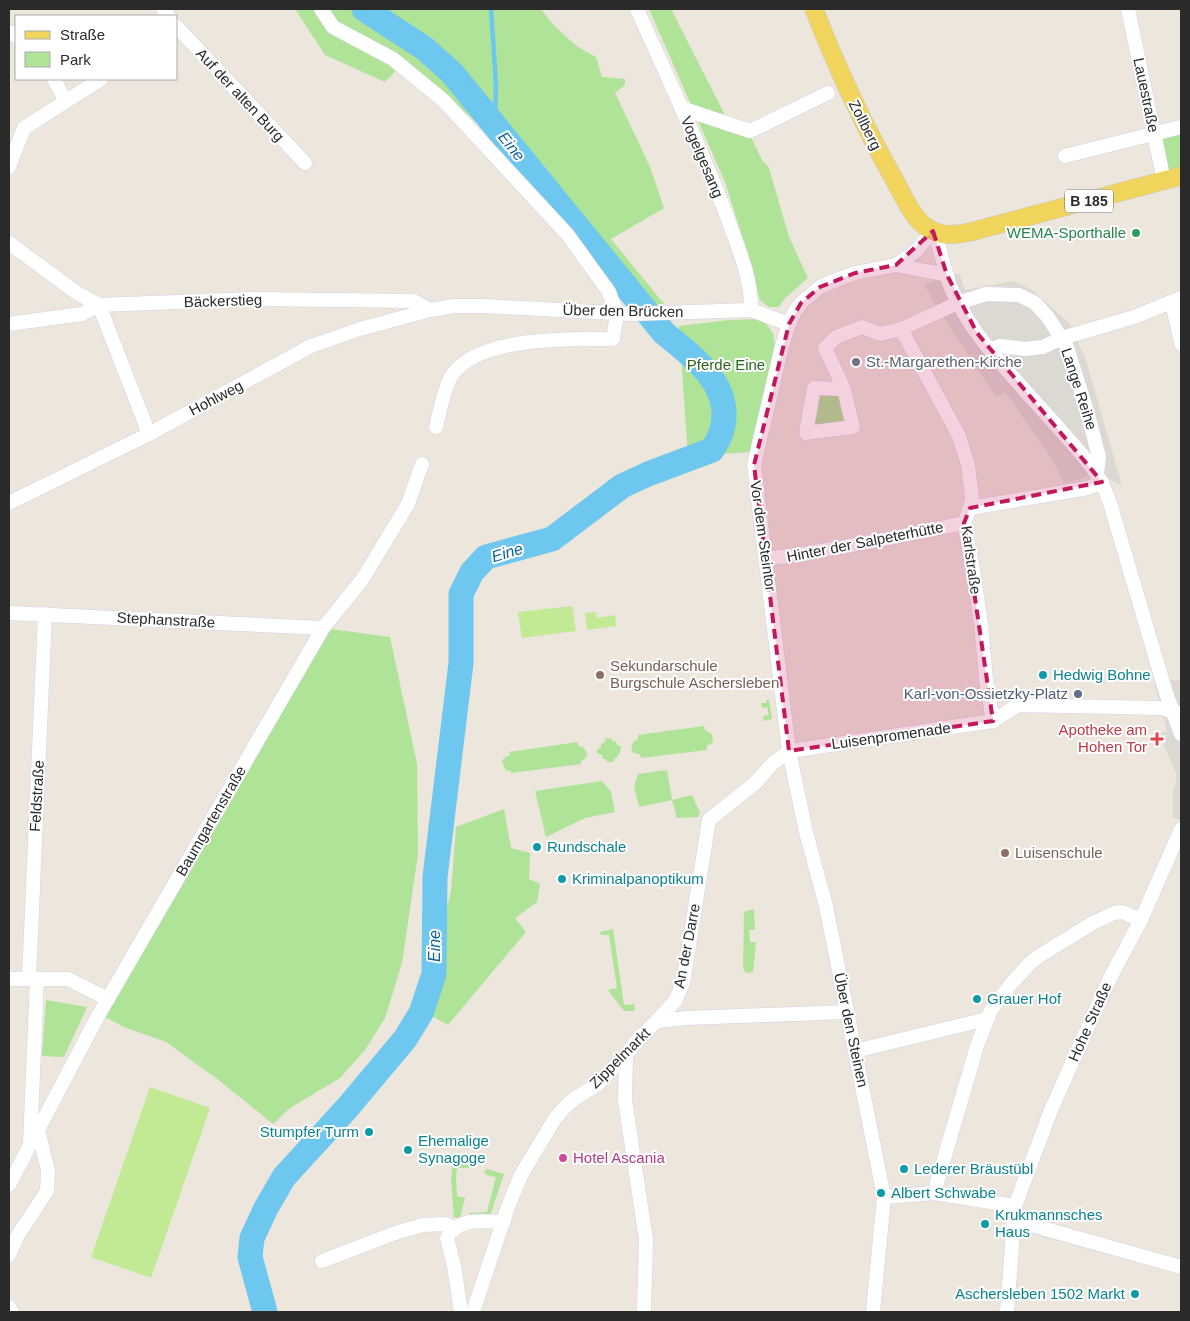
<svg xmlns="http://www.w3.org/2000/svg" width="1190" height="1321" viewBox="0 0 1190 1321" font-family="Arial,sans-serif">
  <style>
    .green { fill: #aee398 }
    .pitch { fill: #c2ea94 }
    .plaza { fill: #dcd9d3 }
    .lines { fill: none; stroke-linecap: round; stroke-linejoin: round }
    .stream { stroke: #6ec7ef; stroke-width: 4.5 }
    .river { stroke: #6ec7ef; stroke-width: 25 }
    .minor-casing { stroke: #d1d4e3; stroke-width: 15 }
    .major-casing { stroke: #c8c8c8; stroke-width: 19 }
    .minor { stroke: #fff; stroke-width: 14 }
    .major { stroke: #f1d45c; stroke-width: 18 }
    .marked { fill: #c2185b; fill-opacity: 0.2; stroke: #c2185b; stroke-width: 4; stroke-dasharray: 10 6; stroke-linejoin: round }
    .leisure-dot { fill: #2e9e5b; stroke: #fff; stroke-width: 2 }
    .worship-dot { fill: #6b7280; stroke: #fff; stroke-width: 2 }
    .education-dot { fill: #8d6e63; stroke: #fff; stroke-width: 2 }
    .culture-dot { fill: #0f9aa8; stroke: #fff; stroke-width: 2 }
    .service-dot { fill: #5c6f8a; stroke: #fff; stroke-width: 2 }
    .health-dot { fill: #e0444e; stroke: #fff; stroke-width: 2 }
    .hotel-dot { fill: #d1479c; stroke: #fff; stroke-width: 2 }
    .labels { text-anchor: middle; stroke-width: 4; stroke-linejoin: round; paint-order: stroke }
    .shield { fill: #fff; stroke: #6a6a6a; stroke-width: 1 }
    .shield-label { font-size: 14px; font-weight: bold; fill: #2a2a2a }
    .street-label { font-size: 15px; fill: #2a2a2a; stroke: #fff }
    .leisure-label { font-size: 15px; fill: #27864d; stroke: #fff; text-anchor: end }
    .worship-label { font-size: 15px; fill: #5b616d; stroke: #fff; text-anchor: start }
    .park-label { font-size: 15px; fill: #27671a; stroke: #fff }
    .education-label { font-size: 15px; fill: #785e54; stroke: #fff; text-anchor: start }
    .culture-label { font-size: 15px; fill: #0d838f; stroke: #fff; text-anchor: start }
    .service-label { font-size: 15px; fill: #4e5e75; stroke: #fff; text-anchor: end }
    .health-label { font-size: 15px; fill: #be3a42; stroke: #fff; text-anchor: end }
    .hotel-label { font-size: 15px; fill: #b23c85; stroke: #fff; text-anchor: start }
    .water-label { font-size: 16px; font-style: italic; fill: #0d649b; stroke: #fff }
  </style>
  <rect width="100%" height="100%" fill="#ece6dc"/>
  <g class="green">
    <path d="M295,9h246l8,11 15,15 14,12 18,10 6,20 23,2v6l-10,8 35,74 14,41 -53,31 53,65 -34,2 -60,-80 -93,-103 -71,-63 -21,22 -60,-27z"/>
    <path d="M649,9h22l61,120 18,6 12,25 7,8 20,69 19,41 -23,20 -6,9h-10l-9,-7 -16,-58 -19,-60z"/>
    <path d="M1181,132v37l-13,4 -9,-35z"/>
    <path d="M758,319l9,6 6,8 2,14 -14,57 -8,48 -65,4 -9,-130 50,-6z"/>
    <path d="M817,390l24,3 5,30 -35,4z"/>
    <path d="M323,628l67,9 27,127 1,90 -16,109 -17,55 -20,32 -25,28 -50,30 -17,16 -53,-43 -54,-39 -42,-15 -25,-13z"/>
    <path d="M766,700h3l3,19 -8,2 -1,-5 6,-1 -2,-8 -5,1 -1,-5h5z"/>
    <path d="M704,726l1,4 7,4 1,8 -6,4v4l-66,8 -1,-4c-11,0 -11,-11 -2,-15v-4z"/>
    <path d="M606,738l6,1 1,3 3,-1 1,4 4,1 -1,7 -2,1v3l-3,1 -2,4h-6l-1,-3h-3l-1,-4 -5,-2v-3l4,-3v-3l3,-1z"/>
    <path d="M578,742v4l5,1 4,6v4l-6,4v3l-70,9v-2l-5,-1 -4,-8 1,-3 7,-4 -1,-3z"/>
    <path d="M667,770l5,30 20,-5 8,18 -2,4 -21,1 -5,-18 -33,7 -5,-20 4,-13z"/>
    <path d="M602,781l9,11 4,20 -30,6 -39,19 -11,-46z"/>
    <path d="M504,809l7,39 19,5 -1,26 11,5 -3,18 -22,16 11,14 -78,93 -25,-14 28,-120 5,-64z"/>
    <path d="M754,909l1,21h-6l1,12h6l-3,30 -7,1 -3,-5 1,-56z"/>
    <path d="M613,929l11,76 10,-1 1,7h-11l-16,-21 9,-2 -8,-53h-8l-1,-3z"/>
    <path d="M46,1000l41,7 -23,50 -22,-1z"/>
    <path d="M453,1160l19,6 2,2h-17l-1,9 1,19 8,2 -5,20 -6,-1 -3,-38z"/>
    <path d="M487,1169l17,5 -14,42 -21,1 1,-4 17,-1 9,-35 -10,-2 -2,-4z"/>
  </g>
  <g class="pitch">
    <path d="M572,606l4,25 -54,7 -4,-26z"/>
    <path d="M596,612l1,6 18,-3 1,11 -29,4 -2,-17z"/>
    <path d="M150,1087l60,21 -59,170 -60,-21z"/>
  </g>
  <g class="plaza">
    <path d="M959,273l6,17 49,-9 18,9 37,33 16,34 37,129 -25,-13 -32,11 -15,-28 -45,-64 -9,5 -62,-94 -10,-19z"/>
    <path d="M1181,680v140l-8,-2v-26l4,-16 -18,-44h8l-13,-51z"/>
  </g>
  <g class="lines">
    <path class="stream" d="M491,9l5,75 -1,43"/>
    <path class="river" d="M265,1312l-15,-55 2,-19 14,-30 18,-31 64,-70 57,-68 16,-26 13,-39 1,-97 26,-214v-69l11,-22 14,-15 66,-18 70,-53 26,-12 64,-24c3,-5 7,-11 9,-17 15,-46 -27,-75 -57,-100l-212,-260 -28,-25 -60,-39"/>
    <defs>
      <g id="minor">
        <path d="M163,9l5,7"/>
        <path d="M321,9l12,18 60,32 51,42 123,133 42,58 8,22 -4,25c-43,0 -134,-3 -161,36 -7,11 -13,38 -16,52"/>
        <path d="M637,9c31,70 65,140 92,213 10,28 23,58 22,88"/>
        <path d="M1128,9l36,172"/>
        <path d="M176,26l129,137"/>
        <path d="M9,32l7,4"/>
        <path d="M54,79l12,23"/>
        <path d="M681,108l69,23 78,-38"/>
        <path d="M1065,156l116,-29"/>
        <path d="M9,167l15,-39 77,-49"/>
        <path d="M9,243l68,50 22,12 156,-6 159,2 16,9 24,-4h30l147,8 120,-4 38,14"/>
        <path d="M896,265l20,-14 17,-20c8,18 11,37 17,55 7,16 16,32 26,46 24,33 53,63 80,93 22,26 43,44 54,78l56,190 15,41"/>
        <path d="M1172,302l9,41"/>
        <path d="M99,305l50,129"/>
        <path d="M9,324l73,-10 17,-9"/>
        <path d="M991,350l9,-4 25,3 18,-2 19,-9 72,-21 47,-19"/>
        <path d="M844,389l-30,-1 -8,45 47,-6 -9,-38 -19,-41 11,-11 26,-10 18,7 21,-5"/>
        <path d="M9,503l140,-69 162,-88 49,-17 70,-19"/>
        <path d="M970,508l118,-20 14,-6"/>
        <path d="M766,559c67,-9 132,-22 198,-36"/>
        <path d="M9,613l314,15"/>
        <path d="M993,721l-7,-41 -5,-57 -10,-65 -7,-35 6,-15 2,-10 -4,-33 -9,-29 -58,-107 57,-26 28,-9 33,1 16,8 12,13 20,31 20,64 12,46 -2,16"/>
        <path d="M9,979h59l40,20"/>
        <path d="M29,979l16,-365"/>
        <path d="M657,1021l30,-3 159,-6"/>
        <path d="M855,1051l132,-32"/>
        <path d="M626,1055l-1,45 21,140 -2,72"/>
        <path d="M30,1143l7,-163"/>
        <path d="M9,1185l90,-171 224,-386 39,-48 46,-76 14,-40"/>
        <path d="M934,1193l43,-147 14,-36 20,-26 19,-21 9,-7 54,-33 21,-10 8,-1 19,8"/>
        <path d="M884,1197l50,-4 81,13"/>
        <path d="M1013,1220l168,47"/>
        <path d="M9,1255l9,-20 29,-44 1,-21 -10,-39"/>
        <path d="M322,1261l76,-29 25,-7 22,-1 9,4"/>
        <path d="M9,1307l3,5"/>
        <path d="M461,1312l-7,-46 -7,-28c10,-21 37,-17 57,-16"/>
        <path d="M473,1312l35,-105 13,-32 33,-55 10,-12 10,-9 24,-15 28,-29 12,-16 19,-18 18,-20 8,-18 26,-163 46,-37 18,-20 16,-12 204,-30 25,-16 143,3 20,6"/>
        <path d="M873,1312l11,-115 -58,-291 -20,-74 -17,-81 -35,-286 28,-119 7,-22 5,-11 7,-10 19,-16 16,-7 19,-7 41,-8 51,10"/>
        <path d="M1007,1312l8,-106 36,-96 58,-130 32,-60 40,-91"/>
      </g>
      <path id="major" d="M814,9c23,59 49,115 80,170 9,16 17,37 32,48 14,10 28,8 44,5l211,-56"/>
    </defs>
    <use href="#minor" class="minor-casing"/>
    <use href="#major" class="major-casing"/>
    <use href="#minor" class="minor"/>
    <use href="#major" class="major"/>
  </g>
  <path class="marked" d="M933,231l14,44 30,58 125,149 -132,26 -6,15 29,198 -204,30 -35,-286 35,-141 12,-21 19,-16 35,-14 41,-8z"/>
  <circle class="leisure-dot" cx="1136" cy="233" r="5"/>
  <circle class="worship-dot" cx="856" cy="362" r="5"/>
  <g class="education-dot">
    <circle cx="600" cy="675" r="5"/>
    <circle cx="1005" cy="853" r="5"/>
  </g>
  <g class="culture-dot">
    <circle cx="1043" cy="675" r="5"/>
    <circle cx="537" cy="847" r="5"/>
    <circle cx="562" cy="879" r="5"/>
    <circle cx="977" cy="999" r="5"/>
    <circle cx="369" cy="1132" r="5"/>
    <circle cx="408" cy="1150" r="5"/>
    <circle cx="904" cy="1169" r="5"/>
    <circle cx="881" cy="1193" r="5"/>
    <circle cx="985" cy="1224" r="5"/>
    <circle cx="1135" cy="1294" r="5"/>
  </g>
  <circle class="service-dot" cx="1078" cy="694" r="5"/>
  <path class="health-dot" d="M1154.5 731.5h5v5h5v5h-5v5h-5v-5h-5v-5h5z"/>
  <circle class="hotel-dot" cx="563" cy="1158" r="5"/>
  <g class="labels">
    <rect class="shield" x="1065" y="189.5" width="48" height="23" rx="4"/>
    <g class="shield-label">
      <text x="1089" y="206">B 185</text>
    </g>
    <g class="street-label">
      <text transform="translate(240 95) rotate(47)" y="5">Auf der alten Burg</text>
      <text transform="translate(1146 95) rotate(78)" y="5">Lauestraße</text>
      <text transform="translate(865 125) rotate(63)" y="5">Zollberg</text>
      <text transform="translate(702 157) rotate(67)" y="5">Vogelgesang</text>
      <text transform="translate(223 301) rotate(-2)" y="5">Bäckerstieg</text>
      <text transform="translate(623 311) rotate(1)" y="5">Über den Brücken</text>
      <text transform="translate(1079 389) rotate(72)" y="5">Lange Reihe</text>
      <text transform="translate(216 398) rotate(-28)" y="5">Hohlweg</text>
      <text transform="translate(763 536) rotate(82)" y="5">Vor dem Steintor</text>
      <text transform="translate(865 542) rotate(-11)" y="5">Hinter der Salpeterhütte</text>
      <text transform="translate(971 560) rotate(82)" y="5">Karlstraße</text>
      <text transform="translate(166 620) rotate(3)" y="5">Stephanstraße</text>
      <text transform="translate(891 736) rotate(-8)" y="5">Luisenpromenade</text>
      <text transform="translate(37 796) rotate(-87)" y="5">Feldstraße</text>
      <text transform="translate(211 821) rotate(-60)" y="5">Baumgartenstraße</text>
      <text transform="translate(687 946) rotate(-79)" y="5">An der Darre</text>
      <text transform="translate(1090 1022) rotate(-66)" y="5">Hohe Straße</text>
      <text transform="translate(851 1030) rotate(78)" y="5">Über den Steinen</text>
      <text transform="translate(620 1058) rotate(-45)" y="5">Zippelmarkt</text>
    </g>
    <g class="leisure-label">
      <text x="1126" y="238">WEMA-Sporthalle</text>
    </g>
    <g class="worship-label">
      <text x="866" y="367">St.-Margarethen-Kirche</text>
    </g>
    <g class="park-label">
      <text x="726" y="370">Pferde Eine</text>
    </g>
    <g class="education-label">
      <text x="610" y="671">Sekundarschule<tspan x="610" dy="17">Burgschule Aschersleben</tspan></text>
      <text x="1015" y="858">Luisenschule</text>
    </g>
    <g class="culture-label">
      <text x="1053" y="680">Hedwig Bohne</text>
      <text x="547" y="852">Rundschale</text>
      <text x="572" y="884">Kriminalpanoptikum</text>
      <text x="987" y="1004">Grauer Hof</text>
      <text x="359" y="1137" text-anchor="end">Stumpfer Turm</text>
      <text x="418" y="1146">Ehemalige<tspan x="418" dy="17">Synagoge</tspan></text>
      <text x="914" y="1174">Lederer Bräustübl</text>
      <text x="891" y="1198">Albert Schwabe</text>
      <text x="995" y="1220">Krukmannsches<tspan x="995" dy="17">Haus</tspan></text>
      <text x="1125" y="1299" text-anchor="end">Aschersleben 1502 Markt</text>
    </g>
    <g class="service-label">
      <text x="1068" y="699">Karl-von-Ossietzky-Platz</text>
    </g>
    <g class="health-label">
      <text x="1147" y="735">Apotheke am<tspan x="1147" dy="17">Hohen Tor</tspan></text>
    </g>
    <g class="hotel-label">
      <text x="573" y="1163">Hotel Ascania</text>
    </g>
    <g class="water-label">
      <text transform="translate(512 146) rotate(51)" y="6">Eine</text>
      <text transform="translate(507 552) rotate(-17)" y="6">Eine</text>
      <text transform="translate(434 946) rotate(-90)" y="6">Eine</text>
    </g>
  </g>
  <rect width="1190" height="1321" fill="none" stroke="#2a2a2a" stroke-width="20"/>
  <rect x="15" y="15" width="162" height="65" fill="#ffffff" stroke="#aaaaaa"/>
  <rect x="25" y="31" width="25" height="8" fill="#f1d45c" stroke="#aaaaaa"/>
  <text x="60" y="40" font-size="15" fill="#2a2a2a">Straße</text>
  <rect x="25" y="52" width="25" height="15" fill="#aee398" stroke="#aaaaaa"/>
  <text x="60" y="65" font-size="15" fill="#2a2a2a">Park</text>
</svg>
